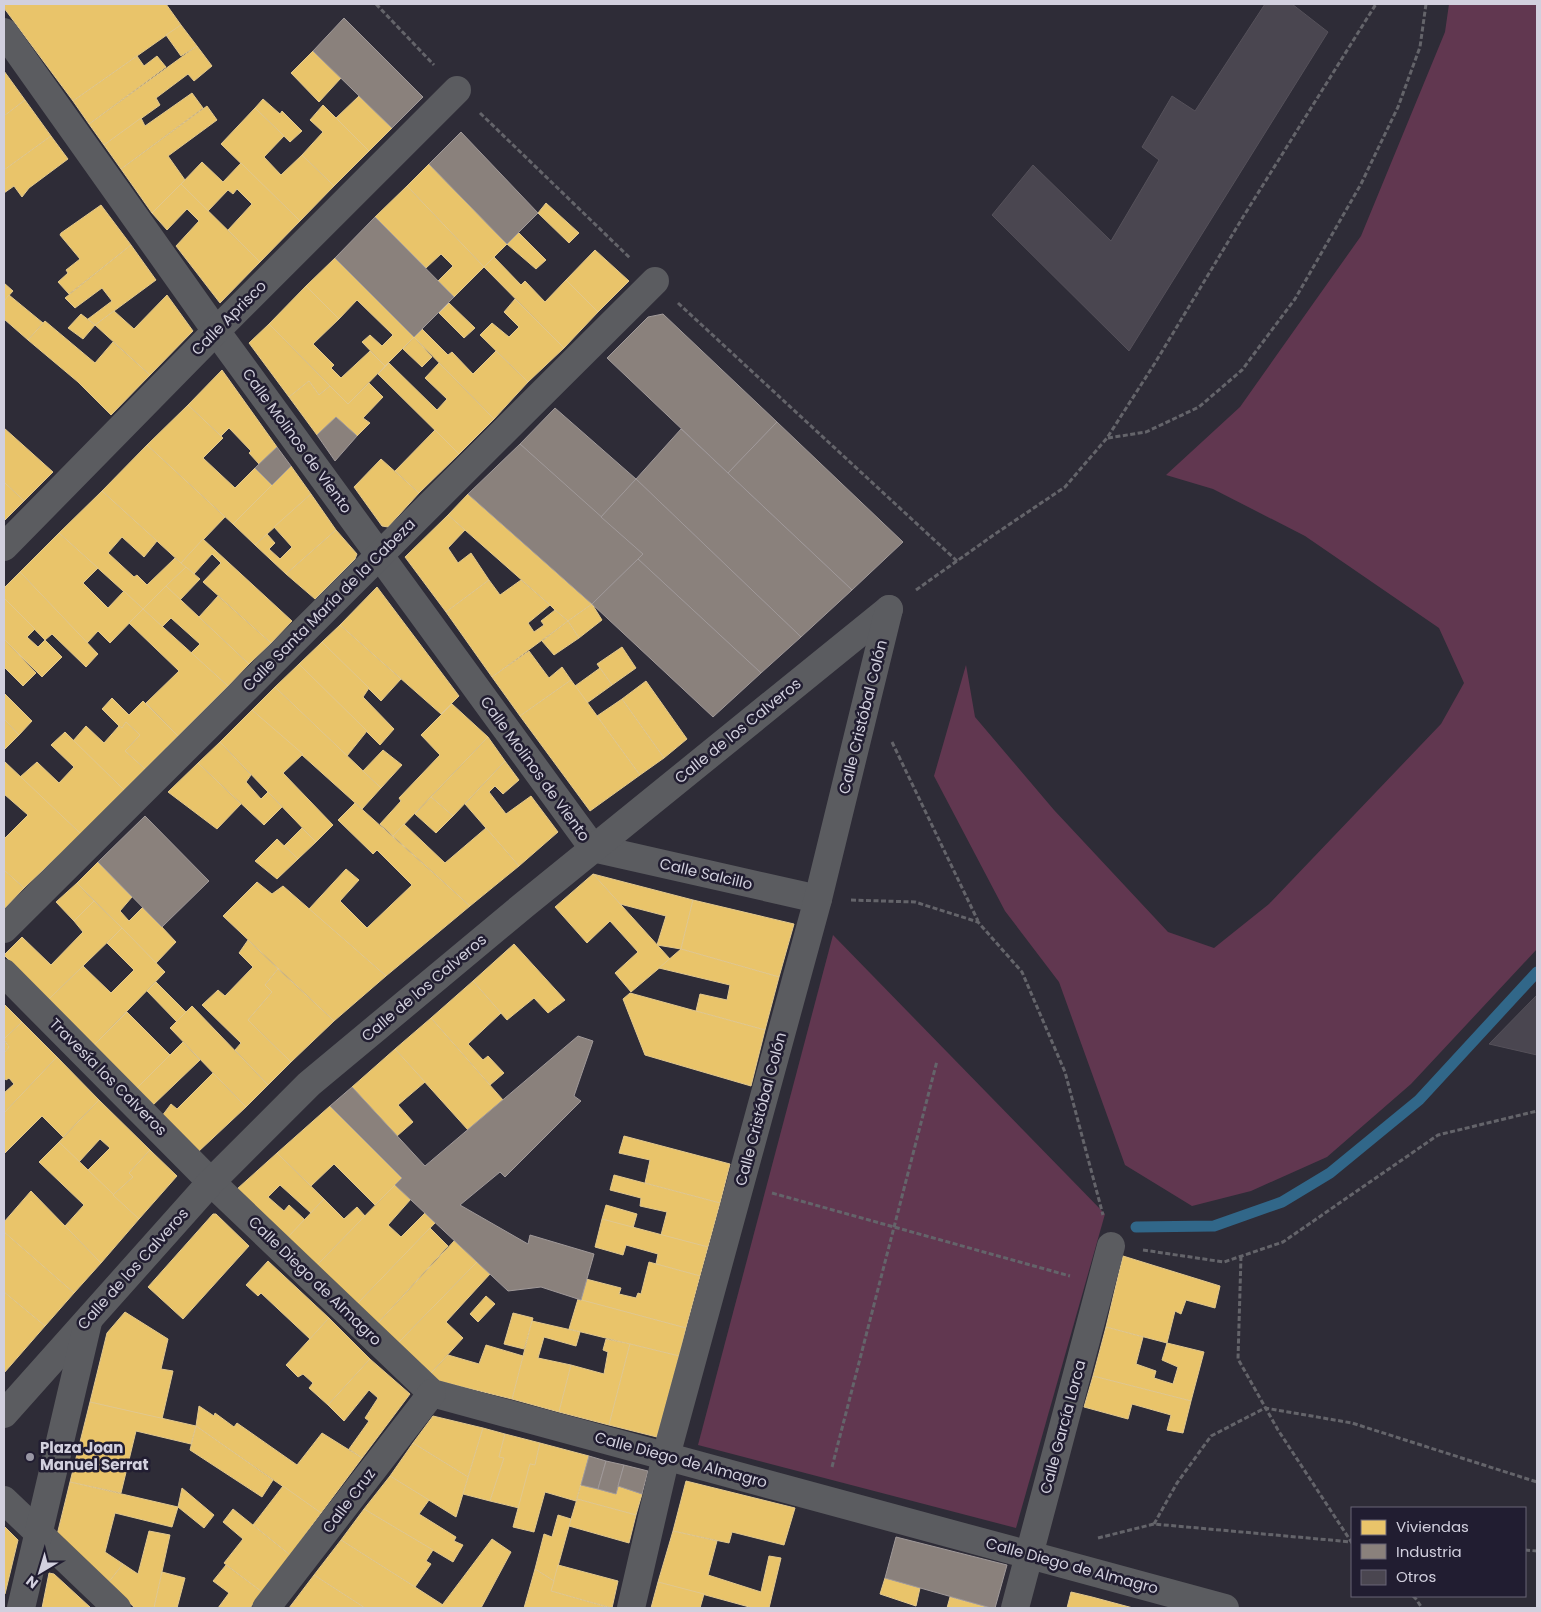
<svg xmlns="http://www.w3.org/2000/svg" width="1541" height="1612" viewBox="0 0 1541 1612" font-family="Poppins,sans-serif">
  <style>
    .green { fill: #613750 }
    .homes { fill: #e9c46a; stroke: #e2c88d }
    .industry { fill: #8a817c; stroke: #a09999 }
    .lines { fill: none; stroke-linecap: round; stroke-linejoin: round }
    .stream { stroke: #316789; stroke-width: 11 }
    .building { fill: #4a4650; stroke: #55515a }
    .path { stroke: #64646a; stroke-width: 3; stroke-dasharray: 5 2.5; stroke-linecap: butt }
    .minor { stroke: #5b5c60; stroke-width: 28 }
    .poi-dot { fill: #9997a4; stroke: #211d31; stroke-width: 2 }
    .labels { text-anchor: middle; stroke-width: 5; stroke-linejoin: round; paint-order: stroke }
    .street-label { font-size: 15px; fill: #d2d0de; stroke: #211d31 }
    .poi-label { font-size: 15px; font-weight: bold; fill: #d2d0de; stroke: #211d31; text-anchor: start }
  </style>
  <rect width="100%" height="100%" fill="#2e2c37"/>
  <g class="green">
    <path d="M1449,4h88v945l-126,135 -84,73 -76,34 -59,15 -67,-41 -66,-183 -54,-71 -71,-135 32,-111 9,52 79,93 114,122 46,16 55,-44 172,-180 23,-41 -25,-55 -134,-92 -92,-47 -47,-14 74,-68 121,-171 84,-204z"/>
    <path d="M833,935l272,279 -89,314 -318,-83z"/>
  </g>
  <g class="homes">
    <path d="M4,4h162l15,21 -108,76 -69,-93z"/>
    <path d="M181,25l16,21 -16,10 -15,-21z"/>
    <path d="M197,46l15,20 -18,15 -6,-7 -32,24 4,7 -56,40 -15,-21z"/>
    <path d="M313,51l28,27 -22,24 -28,-29z"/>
    <path d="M137,56l7,10 13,-10 9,11 -77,57 -16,-23z"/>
    <path d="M4,71l21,29 -21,16z"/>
    <path d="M192,93l11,15 -82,61 -17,-24 37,-27 4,8z"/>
    <path d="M359,96l33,32 -23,23 -33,-33z"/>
    <path d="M263,99l17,15 2,-3 20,20 -12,11 -35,-34z"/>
    <path d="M25,100l26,36 -47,34v-54z"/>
    <path d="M323,105l46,46 -35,35 -32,-31 21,-23 -13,-12z"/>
    <path d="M207,106l10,14 -49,36 17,24 -33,33 -31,-44z"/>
    <path d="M255,108l29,28 -20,21 17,18 21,-20 32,31 -34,35 -79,-77z"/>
    <path d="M51,136l17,23 -39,29 -7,9 -8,-11 -10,7v-23z"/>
    <path d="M202,162l21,20 18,-19 59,58 -40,41 -32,-32 24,-26 -15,-15 -4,5 -5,-4 -20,21 -27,-27z"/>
    <path d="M429,164l78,80 -23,23 -77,-81z"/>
    <path d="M181,184l79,78 -40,41 -44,-57 23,-25 -12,-12 -20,21 -15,-17z"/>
    <path d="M407,186l77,81 -30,30 -16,-16 15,-15 -12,-12 -15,14 -51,-51z"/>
    <path d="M546,203l33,30 -10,10 -31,-30z"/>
    <path d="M101,205l30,40 -62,49 -11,-12 10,-9 -2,-3 14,-11 -20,-24 1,-2z"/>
    <path d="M518,232l28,28 -10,9 -29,-25z"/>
    <path d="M131,245l25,35 -61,45 -7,-6 24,-18 -10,-13 -27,20 -10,-10z"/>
    <path d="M595,250l34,31 -31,31 -32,-32z"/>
    <path d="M494,257l27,28 4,-4 20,21 21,-22 32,32 -34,36 -80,-81z"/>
    <path d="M335,258l79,79 -29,29 -23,-24 8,-7 12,11 11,-11 -36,-35 -18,19 -33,-33z"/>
    <path d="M4,283l9,8 -9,10z"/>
    <path d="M306,286l33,33 -26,25 21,21 -3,3 10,10 29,-27 15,15 -37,38 -79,-80z"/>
    <path d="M9,295l34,28 -15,17 -24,-21v-18z"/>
    <path d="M167,295l26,36 -43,44 -55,-50 19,-14 20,18z"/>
    <path d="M515,299l49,49 -36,34 -48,-47 12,-12 17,14 10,-10 -15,-15z"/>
    <path d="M449,303l26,25 -11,10 -25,-25z"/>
    <path d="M81,314l14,11 -12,14 -15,-11z"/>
    <path d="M45,321l50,42 18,-21 37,33 -39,40 -33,-33 -50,-42z"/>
    <path d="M269,324l61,62 -11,9 -10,-14 -20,16 -40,-54z"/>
    <path d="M422,329l26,26 4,-3 21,22 23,-23 32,31 -34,37 -80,-82z"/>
    <path d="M414,337l18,20 -10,10 -19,-18z"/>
    <path d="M389,363l48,47 10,-11 -22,-21 14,-15 55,56 -35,35 -81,-80z"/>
    <path d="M222,370l55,77 -18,17 -10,-11 2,-2 -22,-23 -8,8 -33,-31z"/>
    <path d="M309,381l10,14 11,-9 18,18 21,-21 14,14 -20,21 7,5 -13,13 -21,-19 -19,18 -28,-38z"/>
    <path d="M188,405l35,33 -20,20 32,30 20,-20 17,17 -39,39 -86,-79z"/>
    <path d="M4,428l49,44 -29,29 -20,-19z"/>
    <path d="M435,430l24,24 -40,39 -24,-22z"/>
    <path d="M147,445l78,72 -44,46 -79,-72z"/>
    <path d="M381,459l38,34 -31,34 -6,-1 -28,-39z"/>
    <path d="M291,466l20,28 -56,51 -22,-21z"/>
    <path d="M4,482l20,19 -20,20z"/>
    <path d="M102,491l55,50 -13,16 -22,-20 -14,16 26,24 3,-2 10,10 28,-27 11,9 -43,42 -84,-76z"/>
    <path d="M311,494l25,36 -50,44 -31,-29 12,-11 8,9 -6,6 11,10 12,-12 -18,-20z"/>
    <path d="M468,494l124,110 -24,17 -13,-11 -5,-5 -102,-90z"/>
    <path d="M448,515l17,15 -17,18 10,15 13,-10 18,27 -43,32 -41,-55z"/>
    <path d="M336,530l21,24 -2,5 -40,40 -29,-25z"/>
    <path d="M59,533l39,35 -15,15 25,25 16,-17 19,18 -33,34 -12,-12 -11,12 -67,-71z"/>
    <path d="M203,539l89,82 -21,22 -68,-61 18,-19 -9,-9 -18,20 -13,-11z"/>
    <path d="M186,567l14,12 -20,21 -14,-14z"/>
    <path d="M20,572l78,82 -12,13 -34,-33 -7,6 -41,-42v-10z"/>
    <path d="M489,580l11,15 21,-15 29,25 -22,18 6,9 10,-7 -3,-4 14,-11 13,11 -76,56 -46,-65z"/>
    <path d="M166,586l83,78 -21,22 -37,-33 9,-9 -29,-26 -9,9 -19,-18z"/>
    <path d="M377,587l82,109 -18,18 -101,-89z"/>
    <path d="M218,596l53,47 -22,21 -50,-47z"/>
    <path d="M4,598l31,31 -8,8 11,10 7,-7 17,17 -20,20 -38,-38z"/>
    <path d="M592,604l10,16 -23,18 -11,-17z"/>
    <path d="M143,609l85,77 -50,50 -32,-33 33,-32 -50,-48z"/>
    <path d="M568,621l11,17 -25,17 -12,-14z"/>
    <path d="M340,625l61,54 -20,22 -59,-59z"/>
    <path d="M4,639l32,34 -13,13 -19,-19z"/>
    <path d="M322,642l47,46 -6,9 31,32 -14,16 -81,-81z"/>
    <path d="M622,647l14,21 -24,17 -15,-21z"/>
    <path d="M529,651l20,27 13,-11 9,13 -51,36 -28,-39z"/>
    <path d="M299,664l68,67 -20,25 -72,-69z"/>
    <path d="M600,668l12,17 -25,18 -12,-17z"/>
    <path d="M571,680l69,95 -50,36 -70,-95z"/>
    <path d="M646,681l41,58 -23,19 -42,-59z"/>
    <path d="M275,687l106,101 -19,21 -110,-99z"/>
    <path d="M4,693l28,28 -13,14 -15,-16z"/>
    <path d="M112,698l17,17 14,-14 35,35 -33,33 -20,-18 15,-16 -14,-13 -4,6 -3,-2 -17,-17z"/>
    <path d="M622,699l42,59 -24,17 -43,-59z"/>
    <path d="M452,704l36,33 -95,99 -13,-12 21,-23 -2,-3 41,-43 -19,-20z"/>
    <path d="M252,710l51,44 -20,19 50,52 -17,17 -96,-100z"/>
    <path d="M4,719l15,16 -15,15z"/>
    <path d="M126,722l14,13 -15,16 20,18 -21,21 -51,-49 13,-15 18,17 15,-17 3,2z"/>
    <path d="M65,732l59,58 -43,44 -61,-57 17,-15 22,21 15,-16 -23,-22z"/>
    <path d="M488,737l17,24 -52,55 -22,-19z"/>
    <path d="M220,742l31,33 -5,7 15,17 7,-7 14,15 -18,18 -66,-62z"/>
    <path d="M383,750l19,15 -21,23 -18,-17z"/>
    <path d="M4,761l77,73 -57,54 -20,-18v-31l24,-24 -24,-21z"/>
    <path d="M505,761l14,19 -16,14 -8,-8 -6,6 17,22 25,-18 27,36 -39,34 -54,-62z"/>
    <path d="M198,763l43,41 -24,25 -49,-37z"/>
    <path d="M431,797l22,19 -17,17 -21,-19z"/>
    <path d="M355,803l115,103 -84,70 -77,-67 37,-40 13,11 -19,21 27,27 45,-43 -35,-35 -4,4 -35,-34z"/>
    <path d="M404,824l41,39 41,-35 33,38 -49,40 -77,-70z"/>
    <path d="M302,828l14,14 -18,17 -14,-13z"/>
    <path d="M277,839l21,20 -21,20 -22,-18z"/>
    <path d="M98,862l34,35 -12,14 9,10 14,-14 33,35 -20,21 -79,-80z"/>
    <path d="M4,870l20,18 -20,21z"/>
    <path d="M593,874l100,26 -12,49 -24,-4 9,-29 -46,-12z"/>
    <path d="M593,874l77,85 -39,33 -16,-19 23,-21 -28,-31 -23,22 -32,-36z"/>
    <path d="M257,882l15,12 11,-8 103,90 -52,45 -111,-105z"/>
    <path d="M77,883l17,18 -20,20 -18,-19z"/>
    <path d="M693,900l101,24 -15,53 -98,-28z"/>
    <path d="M94,901l28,27 -74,72 -44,-45 18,-18 29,28 32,-33 -9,-11z"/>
    <path d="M122,928l43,44 -72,74 -45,-46 35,-34 28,27 23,-23 -27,-27z"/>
    <path d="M248,940l30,29 -13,16 7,7 -24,28 43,42 -23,23 -33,-35 6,-7 -39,-38 16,-15 7,6 28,-29 -14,-14z"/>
    <path d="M514,944l51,56 -17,13 -14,-15 -27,22 -34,-39z"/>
    <path d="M681,949l98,28 -14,53 -69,-19 4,-17 27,6 3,-15 -71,-17z"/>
    <path d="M278,969l56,52 -43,41 -43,-42 24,-28 -7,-7z"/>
    <path d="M473,981l28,32 -33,31 15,16 5,-4 16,17 -14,12 -59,-67z"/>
    <path d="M156,982l30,30 -9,10 -30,-31z"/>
    <path d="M630,993l135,37 -14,56 -106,-31 -22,-56z"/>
    <path d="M4,1004l18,18 -18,17z"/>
    <path d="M192,1006l76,79 -22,22 -76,-79z"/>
    <path d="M127,1012l43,43 -34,34 -43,-43z"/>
    <path d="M431,1018l72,82 -35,30 -73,-81z"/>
    <path d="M22,1022l35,35 -53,56v-20l10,-9 -5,-6 -3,2 -2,-3v-24l5,-6 -5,-8z"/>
    <path d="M4,1040l5,7 -5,6z"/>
    <path d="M183,1042l17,18 -48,46 -16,-17z"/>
    <path d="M395,1049l30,33 -27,23 15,17 -16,14 -45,-49z"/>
    <path d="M57,1057l42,43 -36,37 -21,-21 -38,38v-41z"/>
    <path d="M213,1073l33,34 -48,45 -36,-36 9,-12 6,5z"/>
    <path d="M99,1100l51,50 -21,23 4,4 -20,18 -25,-25 22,-22 -10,-9 -21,23 -20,-20z"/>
    <path d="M330,1106l72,72 -27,27 -41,-41 -23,22 -34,-33z"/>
    <path d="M624,1136l106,28 -10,39 -75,-20 5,-23 -31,-7z"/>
    <path d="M59,1142l80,77 -38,44 -36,-37 19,-21 -45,-43z"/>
    <path d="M150,1150l27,26 -38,43 -26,-24 20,-18 -4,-4z"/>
    <path d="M277,1153l47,46 -13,14 -31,-28 -12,12 16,14 5,-6 16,15 -18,18 -50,-49z"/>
    <path d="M614,1175l106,28 -12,44 -47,-12 6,-23 -27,-6 1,-8 -31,-8z"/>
    <path d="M395,1185l16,14 -23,26 13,12 24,-24 10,10 -78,81 -41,-38z"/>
    <path d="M31,1191l70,72 -27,30 -70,-61v-10z"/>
    <path d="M324,1199l20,20 13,-12 8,9 -49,50 -29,-28z"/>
    <path d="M606,1205l31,9 -4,14 -31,-9z"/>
    <path d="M213,1214h3l33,32 -66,73 -35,-32z"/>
    <path d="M602,1219l106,28 -8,29 -44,-12 2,-10 -32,-9 -3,10 -28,-8z"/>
    <path d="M430,1228l18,18 -70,77 -21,-19z"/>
    <path d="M4,1232l70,61 -29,33 -41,-34z"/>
    <path d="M455,1240l22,22 -79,81 -20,-20z"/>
    <path d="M1123,1256l97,30 -5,22 -29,-8 -5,14 -6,-3 -8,32 -61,-16z"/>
    <path d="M268,1261l61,57 -19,21 -49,-46 -3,3 -12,-11z"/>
    <path d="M477,1262l13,12 -44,48 17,16 -32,35 -33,-30z"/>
    <path d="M649,1262l51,14 -14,52 -105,-28 5,-21 35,9 -2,6 17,4 2,-5 3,1z"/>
    <path d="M4,1292l41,34 -41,47z"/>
    <path d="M486,1296l9,8 -17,18 -8,-8z"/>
    <path d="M578,1299l108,29 -7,28 -110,-27z"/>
    <path d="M125,1312l43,27 -7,30 12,2 -11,48 -72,-17 17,-69z"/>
    <path d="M513,1313l20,5 -9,31 -20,-5z"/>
    <path d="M329,1318l41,41 -42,46 -19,-17 4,-5 -10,-9 -5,3 -12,-12z"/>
    <path d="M532,1321l48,11 -4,14 -32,-9 -6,21 33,7 -12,47 -47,-13z"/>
    <path d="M1106,1327l37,10 -7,27 20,7 -2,7 19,6 5,-17 -16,-7 5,-17 37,9 -13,49 -98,-25z"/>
    <path d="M606,1339l24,5 -21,81 -50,-13 12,-47 33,9 4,-22 -5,-2z"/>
    <path d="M630,1344l49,12 -22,81 -48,-12z"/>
    <path d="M486,1345l37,11 -11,43 -73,-18 -8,-8 17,-18 31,9z"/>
    <path d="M370,1359l40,35 -48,64 -13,-9 20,-28 -4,-3 13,-20 -9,-8 -25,31 -16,-16z"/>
    <path d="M1093,1376l98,25 -8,32 -16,-3 4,-15 -39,-11 -4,15 -44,-12z"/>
    <path d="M90,1402l106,24 -5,18 -55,-13 -15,62 -51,-11z"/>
    <path d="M199,1406l15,10 1,-3 19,14 3,-4 60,42 25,-32 40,25 -41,55 -125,-87z"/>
    <path d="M433,1416l50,12 -15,49 -55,-34z"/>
    <path d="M196,1426l77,54 -11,17 -72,-47z"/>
    <path d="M483,1428l22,6 -6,23 5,1 -14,43 -27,-7z"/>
    <path d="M505,1434l35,9 -5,22 -5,-1 -11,44 -29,-7 14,-43 -5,-1z"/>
    <path d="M413,1443l55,34 -12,40 -66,-41z"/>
    <path d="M540,1443l49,13 -13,45 -31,-9 -11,40 -21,-5 17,-63 5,1z"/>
    <path d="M390,1476l39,24 -10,14 37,23 -2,4 9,4 -10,17 -89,-53z"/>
    <path d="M686,1481l109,27 -11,37 -52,-13 -3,11 -56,-12z"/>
    <path d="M70,1482l108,25 -6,20 -57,-14 -10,39 18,12 -15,19 -51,-48z"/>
    <path d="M581,1485l35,9 2,-8 24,8 -6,21 -59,-16z"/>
    <path d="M283,1486l38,27 -31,42 -37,-30z"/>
    <path d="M182,1488l32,27 -10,13 -26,-21z"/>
    <path d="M577,1499l59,16 -7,28 -60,-17z"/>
    <path d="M233,1509l57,46 -28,37 -38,-29 19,-24 -20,-17z"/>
    <path d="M364,1509l69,41 -7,11 5,3 -16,23 -74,-47z"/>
    <path d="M558,1515l13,4 -17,62 -19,-12 9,-35 8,3z"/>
    <path d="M4,1526l14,14 -13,54 -1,-1z"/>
    <path d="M149,1531l21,4 -16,73h-19l-27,-25 15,-19 15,10z"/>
    <path d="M673,1531l44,10 -9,34 53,17 8,-36 12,2 -12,50h-16l-95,-26z"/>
    <path d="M492,1539l19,13 -30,56h-41z"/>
    <path d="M341,1540l74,47 28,18 -3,3h-75l-51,-33z"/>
    <path d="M226,1565l36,27 -12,16h-32l11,-15 -16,-12z"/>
    <path d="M558,1565l60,16 -6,27 -61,-17z"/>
    <path d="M535,1569l19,12 -3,10 59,17h-86z"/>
    <path d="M162,1572l23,6 -8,30h-23z"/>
    <path d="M49,1573l5,1 37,34h-49z"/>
    <path d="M314,1575l51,33h-76z"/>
    <path d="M885,1578l35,10 -4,18 -36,-12z"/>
    <path d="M658,1582l46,12 -4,14h-49z"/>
    <path d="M1071,1592l21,5 41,11h-66z"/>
    <path d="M950,1597l41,11h-44z"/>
  </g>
  <g class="industry">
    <path d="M344,18l79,79 -31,31 -79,-77z"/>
    <path d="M461,132l77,81 -31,31 -78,-80z"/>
    <path d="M375,217l79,80 -40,40 -79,-79z"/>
    <path d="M663,314l114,108 -49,51 -121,-115 41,-41z"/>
    <path d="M555,408l81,71 -35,38 -81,-73z"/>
    <path d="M336,417l21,19 -22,25 -18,-26z"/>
    <path d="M777,422l126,120 -51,48 -124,-117z"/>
    <path d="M681,429l171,161 -51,47 -165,-158z"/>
    <path d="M520,444l123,110 -51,50 -124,-110z"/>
    <path d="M277,447l14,19 -19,19 -17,-17z"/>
    <path d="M636,479l165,158 -40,36 -123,-114 5,-5 -42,-37z"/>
    <path d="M638,559l123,114 -48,44 -121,-113z"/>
    <path d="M145,816l64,65 -47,46 -64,-65z"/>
    <path d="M578,1036l15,5 -19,55 7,5 -76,76 -5,-5 -40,33 68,39 2,-9 64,19 -13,46 -40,-13 -33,4 -113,-106 7,-7 -72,-72 22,-19 73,79z"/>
    <path d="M589,1456l17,5 -8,28 -17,-4z"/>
    <path d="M606,1461l18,4 -8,29 -18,-5z"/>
    <path d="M624,1465l24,6 -6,23 -24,-8z"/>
    <path d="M896,1537l111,28 -12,43h-4l-106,-30z"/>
  </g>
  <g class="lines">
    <path class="stream" d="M1136,1227l78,-1 68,-24 48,-29 89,-73 118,-128"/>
  </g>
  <g class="building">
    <path d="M1265,4h27l36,28 -199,319 -137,-136 41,-50 78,76 48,-81 -17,-13 30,-51 23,15z"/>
    <path d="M1537,995v60l-48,-11z"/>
  </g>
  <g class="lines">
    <g class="path">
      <path d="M376,4l58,61"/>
      <path d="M480,113l150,145"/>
      <path d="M678,303l279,258"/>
      <path d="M1108,438l38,-6 53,-25 43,-37 53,-71 66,-115 37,-77 22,-60 6,-43"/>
      <path d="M916,590l79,-56 70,-47 42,-49 48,-75 88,-146 133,-213"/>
      <path d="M892,742l86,179"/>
      <path d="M851,900l64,2 63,20 44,50 43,100 38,143"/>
      <path d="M772,1193l298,83"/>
      <path d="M1143,1250l81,12 59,-20 155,-107 99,-24"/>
      <path d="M1241,1256l-3,103 40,71 74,113"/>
      <path d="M832,1467l105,-406"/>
      <path d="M1154,1524l23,-41 34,-47 54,-28 87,15 185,59"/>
      <path d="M1098,1538l56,-14 198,18"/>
      <path d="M1525,1550l12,1"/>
      <path d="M1413,1596l3,3 6,9"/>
    </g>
    <g class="minor">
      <path d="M4,32l212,299 377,517 225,51"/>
      <path d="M4,547l212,-216 241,-241"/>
      <path d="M4,929l651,-648"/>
      <path d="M4,973l207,209 221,211 793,215"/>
      <path d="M4,1414l207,-232 98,-98 215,-179 365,-296"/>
      <path d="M4,1500l113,108"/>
      <path d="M21,1608l67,-286"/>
      <path d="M266,1608l166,-215"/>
      <path d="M631,1608l35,-152 152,-557 71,-290"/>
      <path d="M1015,1608l96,-362"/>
    </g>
  </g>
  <circle class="poi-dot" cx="30" cy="1457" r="5"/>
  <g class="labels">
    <g class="street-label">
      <text transform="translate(229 318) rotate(-45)" y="5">Calle Aprisco</text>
      <text transform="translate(297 441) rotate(54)" y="5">Calle Molinos de Viento</text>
      <text transform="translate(329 605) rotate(-45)" y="5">Calle Santa María de la Cabeza</text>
      <text transform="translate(863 717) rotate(-76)" y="5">Calle Cristóbal Colón</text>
      <text transform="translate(738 731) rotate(-39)" y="5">Calle de los Calveros</text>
      <text transform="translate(535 769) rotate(54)" y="5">Calle Molinos de Viento</text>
      <text transform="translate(706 874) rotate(13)" y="5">Calle Salcillo</text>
      <text transform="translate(424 988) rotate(-40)" y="5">Calle de los Calveros</text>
      <text transform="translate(108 1077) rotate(45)" y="5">Travesía los Calveros</text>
      <text transform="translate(761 1109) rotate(-75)" y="5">Calle Cristóbal Colón</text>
      <text transform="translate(133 1269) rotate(-48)" y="5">Calle de los Calveros</text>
      <text transform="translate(315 1281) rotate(44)" y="5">Calle Diego de Almagro</text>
      <text transform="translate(1063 1427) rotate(-75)" y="5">Calle García Lorca</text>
      <text transform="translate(681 1460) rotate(15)" y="5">Calle Diego de Almagro</text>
      <text transform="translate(349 1501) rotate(-53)" y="5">Calle Cruz</text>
      <text transform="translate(1072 1566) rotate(15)" y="5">Calle Diego de Almagro</text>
    </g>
    <g class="poi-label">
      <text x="40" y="1453">Plaza Joan<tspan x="40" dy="17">Manuel Serrat</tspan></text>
    </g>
  </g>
  <rect width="1541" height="1612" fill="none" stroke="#d2d0de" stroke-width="10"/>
  <rect x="1351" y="1507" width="175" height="90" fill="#211d31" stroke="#686576"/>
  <rect x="1361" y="1520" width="25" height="15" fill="#e9c46a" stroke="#686576"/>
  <text x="1396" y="1532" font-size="15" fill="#d2d0de">Viviendas</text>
  <rect x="1361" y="1544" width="25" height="15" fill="#8a817c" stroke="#686576"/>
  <text x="1396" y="1557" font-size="15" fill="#d2d0de">Industria</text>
  <rect x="1361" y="1570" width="25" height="15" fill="#4a4650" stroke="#686576"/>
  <text x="1396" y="1582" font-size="15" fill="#d2d0de">Otros</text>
  <g transform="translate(40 1572) rotate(218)" stroke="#211d31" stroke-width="4" paint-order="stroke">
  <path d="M0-4L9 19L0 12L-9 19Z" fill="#d2d0de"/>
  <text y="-8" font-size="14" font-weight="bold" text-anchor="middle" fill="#d2d0de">N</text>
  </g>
</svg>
